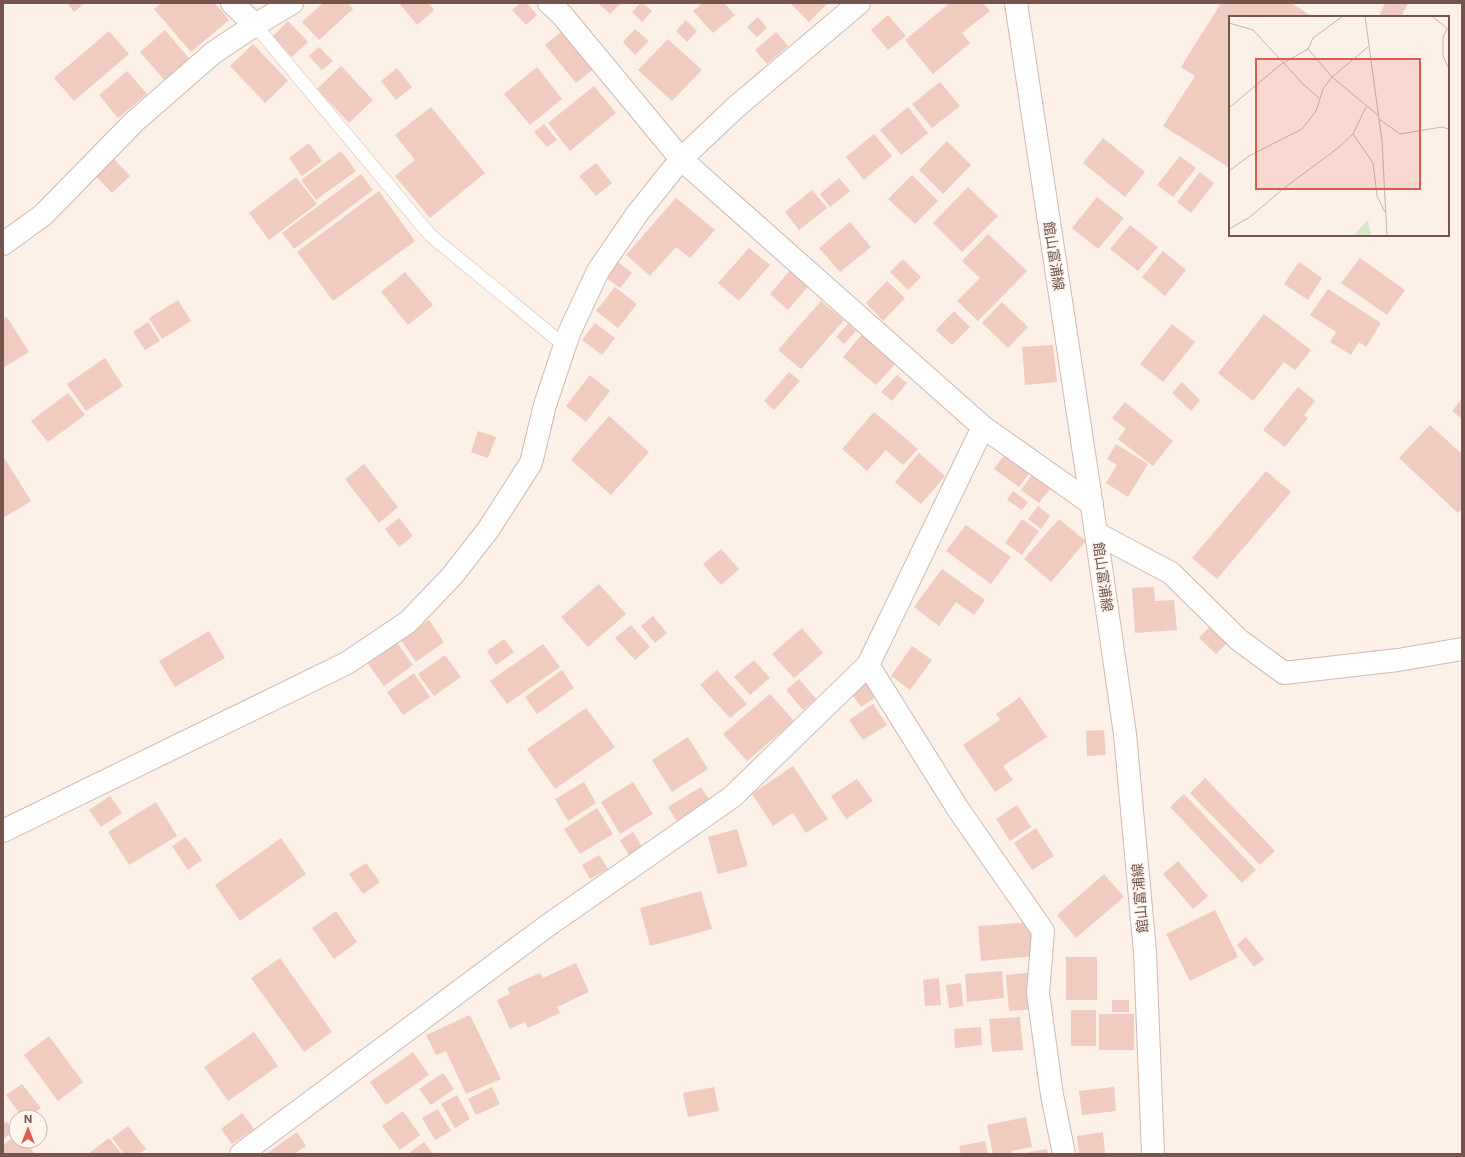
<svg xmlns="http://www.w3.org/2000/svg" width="1465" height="1157" viewBox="0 0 1465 1157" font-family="'Public Sans','Noto Sans JP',sans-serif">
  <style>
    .building { fill: #f0cbc0 }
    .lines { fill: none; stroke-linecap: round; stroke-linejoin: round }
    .lane-casing { stroke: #cfb9b0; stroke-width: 14 }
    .street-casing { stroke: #cfb9b0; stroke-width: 24 }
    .secondary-casing { stroke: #d2b8ae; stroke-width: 24 }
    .lane { stroke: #fff; stroke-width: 13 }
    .street { stroke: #fff; stroke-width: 22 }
    .secondary { stroke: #fff; stroke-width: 22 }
    .labels { text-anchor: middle; stroke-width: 3; stroke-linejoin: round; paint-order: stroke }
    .street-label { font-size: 14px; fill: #74544c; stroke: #fef5ed }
    .inset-road { fill: none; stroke: #c6b2a9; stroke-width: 1 }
    .view { fill: #e05951; fill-opacity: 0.15; stroke: #e05951; stroke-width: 2 }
    .inset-edge { fill: none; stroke: #74544c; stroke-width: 2 }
  </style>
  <rect width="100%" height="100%" fill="#fcf0e7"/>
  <g class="building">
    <path d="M67,3h18l-11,9z"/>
    <path d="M161,3h54l14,17 -38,32 -37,-43z"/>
    <path d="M323,3h25l5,6 -34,31 -17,-18z"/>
    <path d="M399,3h31l-1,1 5,6 -17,15z"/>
    <path d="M520,3h7l10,12 -11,10 -14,-15z"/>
    <path d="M598,3h23l-11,11z"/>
    <path d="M640,3h3l9,8 -10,11 -10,-10z"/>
    <path d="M703,3h21l11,12 -22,18 -20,-22z"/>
    <path d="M790,3h38l-19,19z"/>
    <path d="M950,3h33l7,8 -28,22 8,10 -37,31 -28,-34z"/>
    <path d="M1221,3h70l22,14h-83v151l-67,-42 32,-50 -14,-9z"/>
    <path d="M1385,3h23l-7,14h-20l-2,-1z"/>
    <path d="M888,15l18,21 -18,14 -17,-20z"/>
    <path d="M758,17l9,11 -10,9 -10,-10z"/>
    <path d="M686,20l11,11 -10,11 -11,-11z"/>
    <path d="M288,21l20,21 -16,15 -20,-20z"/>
    <path d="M565,29l31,38 -20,16 -31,-38z"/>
    <path d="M635,29l14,12 -14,14 -12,-13z"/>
    <path d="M165,30l28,33 -25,21 -28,-32z"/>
    <path d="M109,31l20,23 -55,47 -20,-23z"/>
    <path d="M776,32l12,14 -21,18 -12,-14z"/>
    <path d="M668,39l34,31 -30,31 -34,-31z"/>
    <path d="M253,44l35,37 -23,22 -35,-37z"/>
    <path d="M319,47l14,14 -11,9 -13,-14z"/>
    <path d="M341,66l32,34 -24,23 -32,-34z"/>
    <path d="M537,67l25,32 -32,26 -26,-31z"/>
    <path d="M397,68l15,19 -16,13 -15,-19z"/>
    <path d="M127,71l20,23 -29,24 -19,-23z"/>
    <path d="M940,82l20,24 -28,22 -20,-24z"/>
    <path d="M594,86l22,27 -46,38 -22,-28z"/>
    <path d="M431,107l54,66 -55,45 -35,-42 20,-16 -20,-25z"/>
    <path d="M908,107l20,26 -27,22 -21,-25z"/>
    <path d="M544,124l13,16 -10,7 -13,-15z"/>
    <path d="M874,134l18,22 -28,24 -18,-23z"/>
    <path d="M1103,138l42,34 -20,25 -42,-34z"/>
    <path d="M947,141l24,24 -28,29 -24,-24z"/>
    <path d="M309,143l13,18 -20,15 -13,-18z"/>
    <path d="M341,151l15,20 -40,29 -15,-20z"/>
    <path d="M1180,156l16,12 -23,29 -16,-12z"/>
    <path d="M112,157l18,19 -18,17 -18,-19z"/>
    <path d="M596,163l16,20 -16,13 -17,-20z"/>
    <path d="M1200,172l14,11 -23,30 -14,-11z"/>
    <path d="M361,174l12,16 -79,59 -12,-16z"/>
    <path d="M912,175l26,26 -23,23 -27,-25z"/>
    <path d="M296,177l21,27 -48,36 -20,-27z"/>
    <path d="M839,178l11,13 -20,16 -10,-13z"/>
    <path d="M968,187l30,29 -36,36 -29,-29z"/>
    <path d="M812,190l15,18 -28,22 -14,-18z"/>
    <path d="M379,191l36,50 -82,60 -36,-49z"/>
    <path d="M1097,197l27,21 -26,31 -26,-21z"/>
    <path d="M676,198l39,32 -25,28 -14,-11 -26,29 -24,-21z"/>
    <path d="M850,222l21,25 -31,25 -21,-24z"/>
    <path d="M1130,225l28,22 -20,24 -28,-22z"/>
    <path d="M988,234l39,37 -49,50 -21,-20 23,-23 -18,-17z"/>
    <path d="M749,248l21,17 -31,36 -21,-18z"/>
    <path d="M1163,251l23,19 -21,26 -23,-19z"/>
    <path d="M1360,258l45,32 -18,25 -46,-32z"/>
    <path d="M903,259l18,18 -13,13 -18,-18z"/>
    <path d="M618,262l14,11 -12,15 -14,-10z"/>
    <path d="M1299,262l23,16 -14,22 -24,-16z"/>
    <path d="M792,268l18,16 -22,26 -18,-16z"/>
    <path d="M405,272l28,33 -25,20 -27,-33z"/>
    <path d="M887,281l18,17 -22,23 -17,-18z"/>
    <path d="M615,287l22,17 -19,24 -22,-17z"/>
    <path d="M1328,289l53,34 -15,24 -7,-5 -8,13 -21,-13 6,-10 -26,-17z"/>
    <path d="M178,300l13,21 -29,18 -13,-21z"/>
    <path d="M821,301l23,19 -43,49 -23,-19z"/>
    <path d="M1002,302l26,25 -20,21 -26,-25z"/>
    <path d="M954,311l16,16 -18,18 -16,-15z"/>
    <path d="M1264,314l47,36 -16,20 -11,-8 -31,39 -35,-28z"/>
    <path d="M7,317l22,35 -26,16v-49z"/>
    <path d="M148,322l12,19 -15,9 -12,-18z"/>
    <path d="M595,323l20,15 -13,17 -20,-15z"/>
    <path d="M848,324l8,7 -12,13 -8,-7z"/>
    <path d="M1172,324l23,18 -32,40 -23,-18z"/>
    <path d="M864,332l34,29 -22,24 -33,-28z"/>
    <path d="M1053,345l4,37 -32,3 -3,-38z"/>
    <path d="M105,358l18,28 -37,25 -19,-27z"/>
    <path d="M789,372l11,9 -26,29 -10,-9z"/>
    <path d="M590,375l20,16 -24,31 -20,-16z"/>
    <path d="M897,375l10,8 -15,18 -11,-9z"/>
    <path d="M1182,382l18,18 -9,11 -19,-18z"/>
    <path d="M1298,387l17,14 -11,14 4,3 -23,29 -22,-17z"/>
    <path d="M68,393l17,22 -37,27 -17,-21z"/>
    <path d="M1462,399v20l-10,-8z"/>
    <path d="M1125,402l48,39 -20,25 -35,-27 8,-10 -14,-11z"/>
    <path d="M874,412l44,37 -15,16 -17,-15 -19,21 -25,-22z"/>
    <path d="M609,416l40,36 -38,43 -40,-35z"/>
    <path d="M1430,425l32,29v55l-4,4 -59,-55z"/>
    <path d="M478,431l18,6 -8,21 -17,-6z"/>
    <path d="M1116,444l32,20 -20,33 -22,-14 11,-18 -10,-6z"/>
    <path d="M919,453l26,23 -24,28 -26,-22z"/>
    <path d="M1005,454l25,18 -11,15 -25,-18z"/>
    <path d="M5,459l26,42 -28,17v-58z"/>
    <path d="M364,464l34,43 -19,16 -34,-44z"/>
    <path d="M1266,471l25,21 -74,87 -25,-21z"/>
    <path d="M1032,475l18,14 -11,14 -18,-13z"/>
    <path d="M1013,491l15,11 -6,8 -15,-10z"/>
    <path d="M1038,506l12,10 -9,13 -13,-10z"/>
    <path d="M399,518l14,18 -14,11 -14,-18z"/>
    <path d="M1022,519l17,12 -17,24 -17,-12z"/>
    <path d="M1059,519l27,22 -35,41 -27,-23z"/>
    <path d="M966,525l45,32 -20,27 -45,-33z"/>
    <path d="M721,549l18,20 -18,16 -18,-21z"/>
    <path d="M942,569l43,31 -11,15 -18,-13 -17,24 -25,-19z"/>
    <path d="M599,584l27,30 -38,33 -27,-30z"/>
    <path d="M1154,587l1,14 19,-1 3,30 -42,3 -3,-45z"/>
    <path d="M653,616l14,17 -12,10 -14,-17z"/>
    <path d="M429,620l15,22 -28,20 -15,-22z"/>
    <path d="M631,625l19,22 -15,13 -20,-22z"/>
    <path d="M1210,626l17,17 -11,11 -17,-16z"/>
    <path d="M802,628l21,25 -29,25 -22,-24z"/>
    <path d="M209,631l16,27 -50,29 -16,-26z"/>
    <path d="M504,639l10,13 -18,13 -9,-14z"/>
    <path d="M395,640l18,25 -29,21 -18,-25z"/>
    <path d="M543,644l17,23 -53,37 -17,-23z"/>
    <path d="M912,646l20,14 -22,30 -19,-14z"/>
    <path d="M445,655l16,22 -27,19 -16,-22z"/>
    <path d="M754,660l16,18 -20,17 -16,-18z"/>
    <path d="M562,670l12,18 -37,26 -12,-17z"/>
    <path d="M717,670l30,34 -17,14 -30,-33z"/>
    <path d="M414,673l16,24 -27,18 -16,-23z"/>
    <path d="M799,679l17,20 -13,11 -17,-20z"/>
    <path d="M866,681l10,16 -15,10 -11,-16z"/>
    <path d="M770,694l24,27 -47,40 -24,-27z"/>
    <path d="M1020,697l27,40 -44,29 10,14 -18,12 -32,-47 37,-25 -4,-6z"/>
    <path d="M873,704l14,21 -24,15 -14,-20z"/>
    <path d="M586,708l29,39 -60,42 -28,-40z"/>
    <path d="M1104,730l2,25 -19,1 -1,-25z"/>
    <path d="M688,737l20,32 -36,23 -20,-32z"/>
    <path d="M793,766l35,53 -22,14 -13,-20 -20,13 -21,-32z"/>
    <path d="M1205,778l70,73 -15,14 -70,-72z"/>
    <path d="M857,779l16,22 -27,18 -15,-23z"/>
    <path d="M584,782l12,21 -28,18 -13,-22z"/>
    <path d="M633,782l20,32 -33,20 -19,-32z"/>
    <path d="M701,787l11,17 -32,22 -12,-19z"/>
    <path d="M1184,794l72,76 -14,13 -72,-76z"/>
    <path d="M110,796l12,17 -21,14 -12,-17z"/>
    <path d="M156,802l21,34 -48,29 -21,-33z"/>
    <path d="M1017,805l14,22 -21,14 -14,-22z"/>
    <path d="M597,808l16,26 -33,20 -16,-25z"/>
    <path d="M1036,828l18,28 -22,14 -18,-27z"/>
    <path d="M737,829l11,37 -30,8 -10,-37z"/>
    <path d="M633,832l10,16 -13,9 -10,-17z"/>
    <path d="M186,837l16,23 -14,10 -16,-24z"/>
    <path d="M281,838l25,36 -66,47 -25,-36z"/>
    <path d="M599,855l9,14 -18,10 -8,-14z"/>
    <path d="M1178,861l30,35 -15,13 -30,-35z"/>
    <path d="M366,863l14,19 -17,12 -14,-20z"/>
    <path d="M1104,874l20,23 -48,41 -19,-23z"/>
    <path d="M701,891l11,38 -62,17 -10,-38z"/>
    <path d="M1215,910l23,47 -48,24 -24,-47z"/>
    <path d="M336,911l21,31 -23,17 -22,-31z"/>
    <path d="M1031,922l3,34 -53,5 -3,-35z"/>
    <path d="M1246,937l18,22 -10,8 -17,-22z"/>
    <rect x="1066" y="957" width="31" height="43"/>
    <path d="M280,958l52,74 -28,20 -53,-74z"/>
    <path d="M576,963l13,29 -32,15 3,6 -32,15 -3,-6 -15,7 -13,-29 13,-6 -3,-6 33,-15 3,5z"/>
    <path d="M1002,971l2,27 -37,4 -2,-28z"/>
    <path d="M1034,972l3,37 -28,2 -3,-36z"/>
    <path d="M939,978l2,27 -16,1 -2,-26z"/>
    <path d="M961,983l2,23 -14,2 -3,-23z"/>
    <rect x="1112" y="1000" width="17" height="12"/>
    <rect x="1071" y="1010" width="25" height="36"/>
    <rect x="1099" y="1014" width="35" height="36"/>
    <path d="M470,1015l31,64 -35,15 -20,-43 -10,4 -10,-20z"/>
    <path d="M1020,1017l3,33 -31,2 -3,-33z"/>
    <path d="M981,1027l1,18 -27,3 -1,-19z"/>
    <path d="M254,1032l24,34 -50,35 -24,-34z"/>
    <path d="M49,1036l34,46 -25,19 -34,-46z"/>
    <path d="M413,1052l16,23 -43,30 -16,-23z"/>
    <path d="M443,1073l11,16 -23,16 -12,-16z"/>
    <path d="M22,1084l19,24 -12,9h-7l-16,-22z"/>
    <path d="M492,1087l8,17 -24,11 -8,-16z"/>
    <path d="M714,1087l5,24 -31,6 -5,-24z"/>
    <path d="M1114,1087l2,24 -34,4 -3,-24z"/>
    <path d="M457,1095l13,24 -15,9 -14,-24z"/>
    <path d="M438,1109l13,22 -16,9 -13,-22z"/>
    <path d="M403,1111l17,24 -20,15 -18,-24z"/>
    <path d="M242,1113l12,16 -22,15 -11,-15z"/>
    <path d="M1026,1117l6,30 -20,4v3h-19l-6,-29z"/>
    <path d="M7,1122l7,10 -11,7v-15z"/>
    <path d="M128,1126l18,23 -7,5h-15l-12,-16z"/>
    <path d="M297,1132l9,14 -12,8h-28z"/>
    <path d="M1103,1132l2,22h-26l-2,-18z"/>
    <path d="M16,1135v6h9l10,13h-32v-9z"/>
    <path d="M109,1138l13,16h-34z"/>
    <path d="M985,1141l3,13h-27l-2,-8z"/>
    <path d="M424,1142l9,12h-22l-1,-2z"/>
    <path d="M1047,1149l1,5h-25v-1z"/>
  </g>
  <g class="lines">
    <defs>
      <path id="lane" d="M255,25l175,210 135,111"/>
      <g id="street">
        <path d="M232,3l23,22"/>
        <path d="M549,3l13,12 119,144 302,268 109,77"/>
        <path d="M3,244l40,-29 91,-93 79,-69 42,-28 37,-22"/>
        <path d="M1096,533l75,40 68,67 45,33 114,-13 64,-11"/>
        <path d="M868,665l90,144 85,122 -5,62 14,102 12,59"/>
        <path d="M241,1154l306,-228 185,-129 136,-132 115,-238"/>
      </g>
      <g id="secondary">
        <path d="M1016,3l80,530 29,201 20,218 8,202"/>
        <path d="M3,831l344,-168 61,-41 44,-46 36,-46 43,-67 14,-58 24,-72 29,-62 39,-57 44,-55 55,-52 123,-104"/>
      </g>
    </defs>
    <use href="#lane" class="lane-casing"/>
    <use href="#street" class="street-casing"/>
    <use href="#secondary" class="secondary-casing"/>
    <use href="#lane" class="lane"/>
    <use href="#street" class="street"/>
    <use href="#secondary" class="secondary"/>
  </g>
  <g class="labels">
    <g class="street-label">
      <text transform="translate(1054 256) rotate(81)" y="5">館山富浦線</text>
      <text transform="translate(1103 577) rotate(82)" y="5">館山富浦線</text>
      <text transform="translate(1140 898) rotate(-95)" y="5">館山富浦線</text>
    </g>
  </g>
  <g transform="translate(1229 16)">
    <rect width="220" height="220" fill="#fcf0e7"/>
    <path d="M139,204l3,16h-18z" fill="#dae9c6"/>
    <path class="inset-road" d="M136,0l17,125 5,95M203,0l17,14M0,7l24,7 51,55 15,13M218,13l-4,8v19l6,13M79,33l24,28 47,39M0,92l51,-43 28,-16 5,-11 30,-22M150,103l21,15 42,-7 7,2M124,118l20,29 4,33 8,16M0,155l20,-15 53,-27 14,-18 7,-22 9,-12 36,-30M0,213l21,-12 33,-28 55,-41 15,-14 13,-27"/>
    <path class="view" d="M27,43h164v130h-164z"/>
    <rect width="220" height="220" class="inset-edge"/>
  </g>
  <rect width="1465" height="1157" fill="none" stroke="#74544c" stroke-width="8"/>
  <g transform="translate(28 1129)"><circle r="19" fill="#fef5ed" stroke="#c7b5ad"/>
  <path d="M0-3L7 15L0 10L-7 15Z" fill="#e05951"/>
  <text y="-6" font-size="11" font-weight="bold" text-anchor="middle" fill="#74544c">N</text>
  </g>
</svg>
